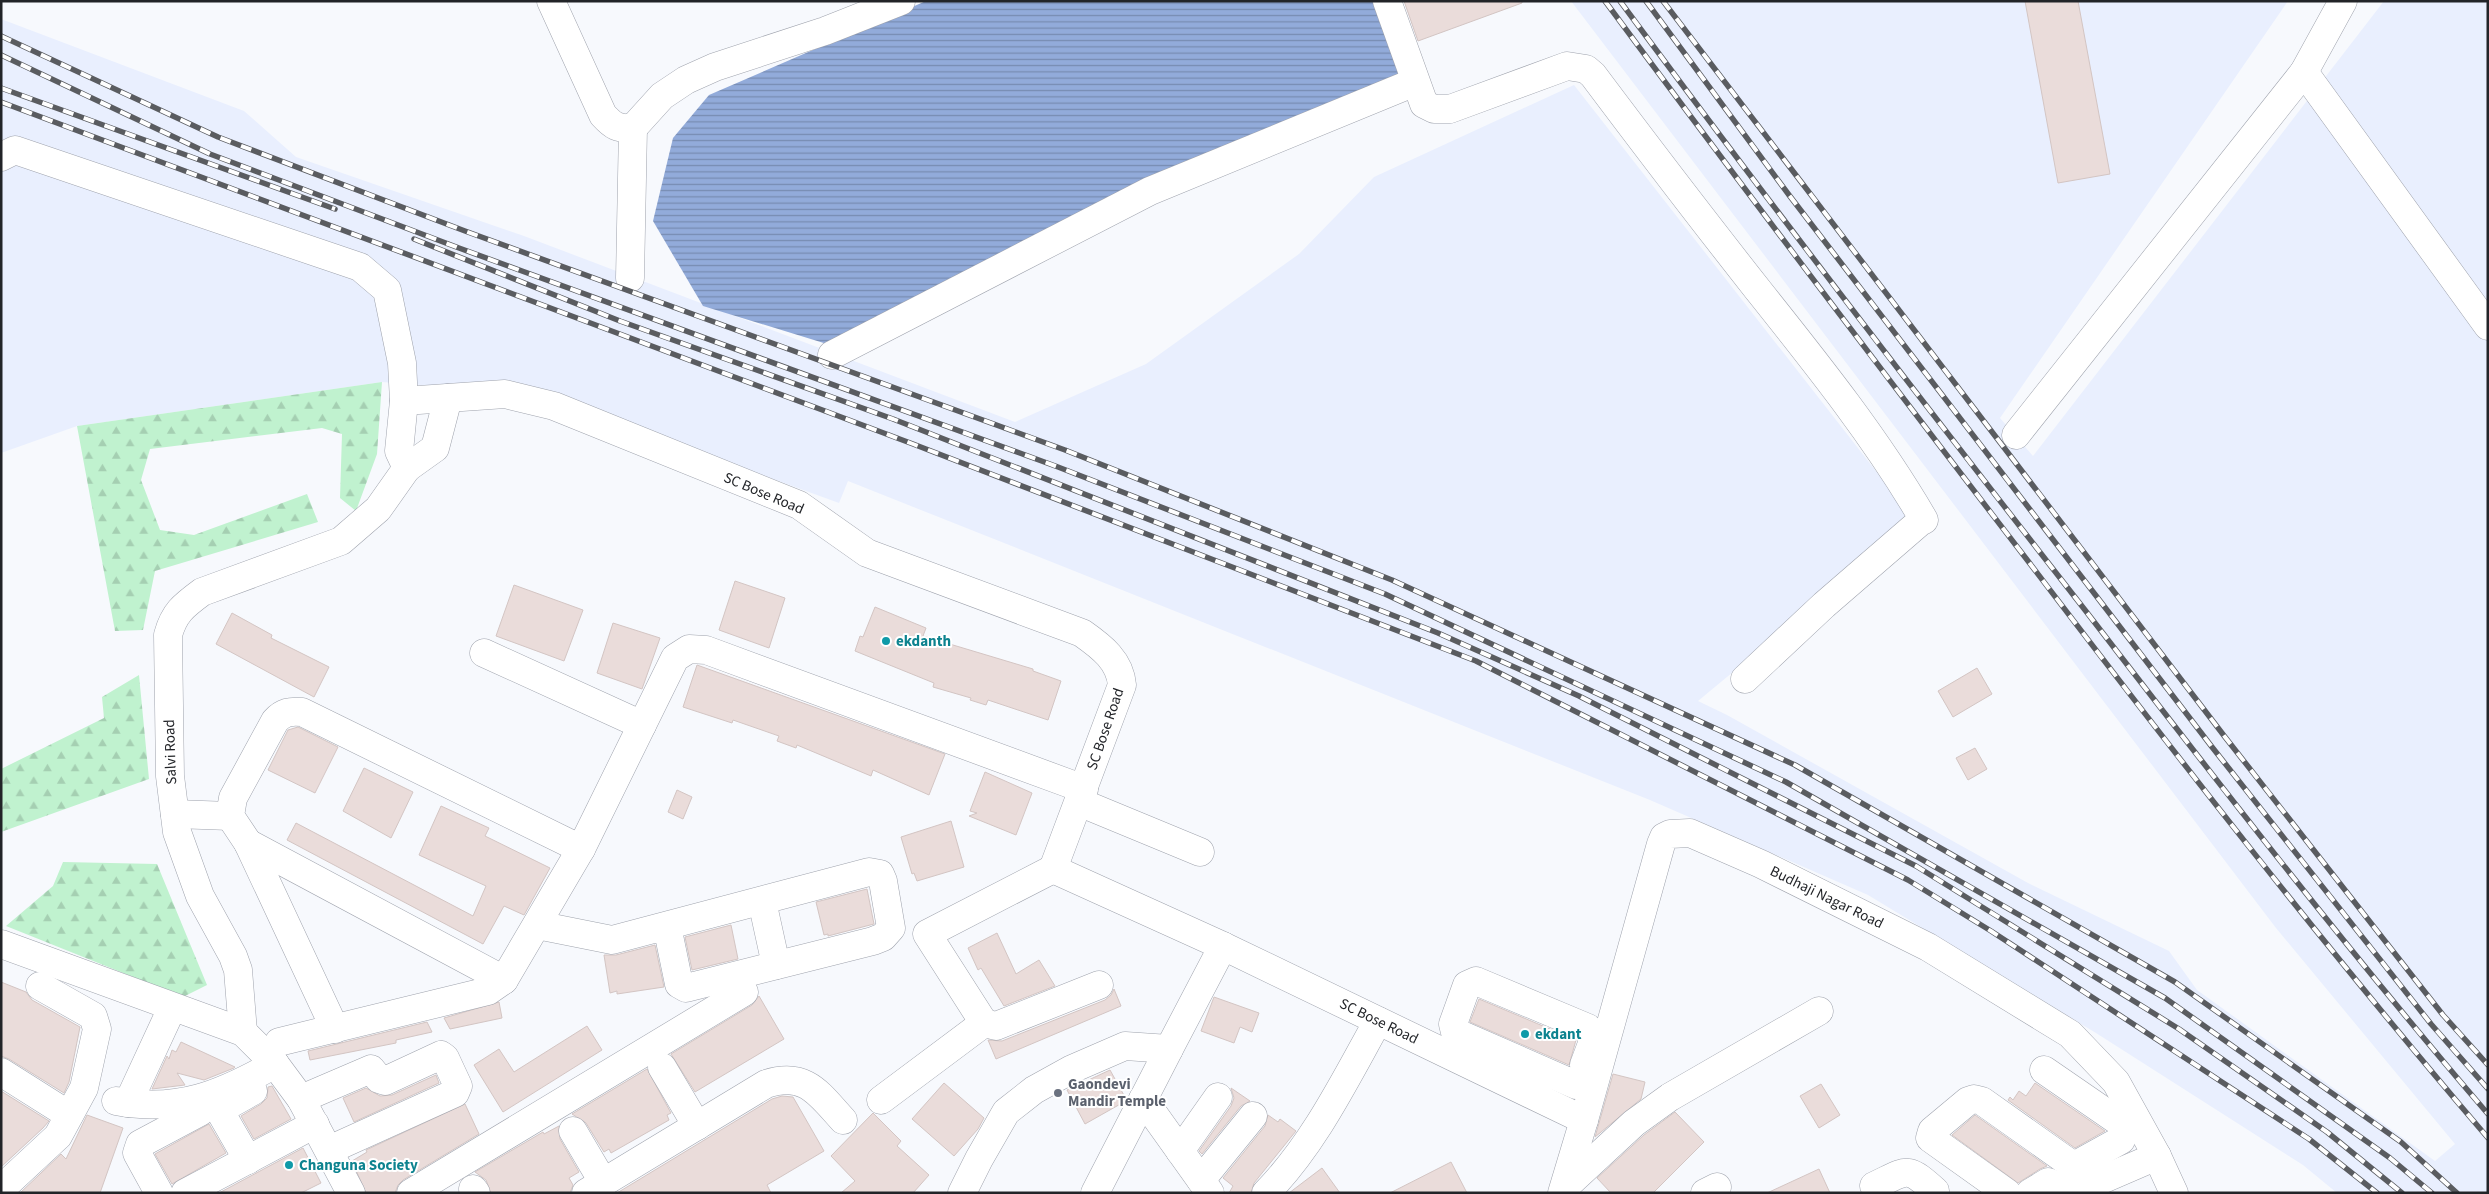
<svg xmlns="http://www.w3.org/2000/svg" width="2489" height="1194" viewBox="0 0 2489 1194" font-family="'Source Sans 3',sans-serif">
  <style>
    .built { fill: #e9effe }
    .forest { fill: url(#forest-firs) }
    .water { fill: url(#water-rules) }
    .building { fill: #eadcda; stroke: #d3c5c3 }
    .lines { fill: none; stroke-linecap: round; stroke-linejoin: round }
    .minor-casing { stroke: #9fa3ad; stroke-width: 29 }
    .minor { stroke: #fff; stroke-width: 28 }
    .rail-casing { stroke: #5a5c60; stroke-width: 5.5 }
    .rail { stroke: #fff; stroke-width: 4; stroke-dasharray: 11; stroke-linecap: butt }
    .culture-dot { fill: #0f9aa8; stroke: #fff; stroke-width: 2 }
    .worship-dot { fill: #6b7280; stroke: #fff; stroke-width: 2 }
    .labels { text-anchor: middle; stroke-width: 4; stroke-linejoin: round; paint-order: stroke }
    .street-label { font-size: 15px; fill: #222428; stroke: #fff }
    .culture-label { font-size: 15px; font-weight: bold; fill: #0d838f; stroke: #fff; text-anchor: start }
    .worship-label { font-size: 15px; font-weight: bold; fill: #5b616d; stroke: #fff; text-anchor: start }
  </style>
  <defs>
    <pattern id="forest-firs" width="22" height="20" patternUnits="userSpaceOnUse" patternTransform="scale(1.25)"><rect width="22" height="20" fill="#c0f2cf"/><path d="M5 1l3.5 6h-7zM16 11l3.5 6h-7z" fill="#a5cfb2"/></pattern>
    <pattern id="water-rules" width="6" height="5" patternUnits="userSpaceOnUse" patternTransform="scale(1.25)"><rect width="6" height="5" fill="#92abda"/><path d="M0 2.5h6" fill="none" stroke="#778bb1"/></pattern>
  </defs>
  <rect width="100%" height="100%" fill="#f7f9fd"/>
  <path class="built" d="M1571,1h717l-288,417 33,38 351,-455h104v1192h-151l-34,-28 -207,-132 -228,-138 -218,-95 -802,-319 -9,22 -299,-109 -158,-12 -305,44 -76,27v-434l243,92 52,46 228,79 491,186 131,-58 153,-110 75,-77 200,-92 341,436 -217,180 29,14 301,168 141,68 28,39 238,171 20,-17 -179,-216z"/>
  <g class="forest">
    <path d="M382,382l-5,72 -21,57 -16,-13 2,-64 -20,-6 -172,21 -9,31 19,50 34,5 113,-41 11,28 -163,49 -12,59 -28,1 -38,-205z"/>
    <path d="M139,675l10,104 -148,53v-63l103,-51 -2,-21z"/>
    <path d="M63,862l94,2 50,121 -24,12 -177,-71 47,-40z"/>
  </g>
  <path class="water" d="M926,1h456l17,76 -572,267 -124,-38 -50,-85 20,-83 36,-43z"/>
  <g class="building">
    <path d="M1404,1h118v2l-104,38z"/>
    <path d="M2025,1h53l32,173 -52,9z"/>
    <path d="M735,581l50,17 -16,50 -50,-18z"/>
    <path d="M514,585l69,25 -19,51 -68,-25z"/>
    <path d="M875,607l51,21 -3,8 110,33v2l28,10 -13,39 -60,-20 -2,5 -16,-5 1,-2 -38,-11 1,-4 -79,-32 5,-15 3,1z"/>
    <path d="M232,613l40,22 -1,3 58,29 -15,30 -98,-53z"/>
    <path d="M613,623l47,15 -18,51 -45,-16z"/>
    <path d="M697,665l248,89 -16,41 -56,-25 -2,6 -74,-31 -1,3 -19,-7 2,-5 -46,-16 -1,3 -49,-16z"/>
    <path d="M1977,668l15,26 -39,23 -15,-26z"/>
    <path d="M298,727l40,20 -23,46 -47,-23 20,-40z"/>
    <path d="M1975,748l12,21 -19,11 -12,-22z"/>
    <path d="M364,768l49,24 -22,46 -48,-27z"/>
    <path d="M985,772l47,21 -16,42 -47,-19 8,-3 -7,-2z"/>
    <path d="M677,790l15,7 -9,22 -15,-7z"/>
    <path d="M441,806l48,22 -4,8 65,32 -26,47 -20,-9 -21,38 -196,-104 9,-17 177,93 13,-30 -67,-31z"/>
    <path d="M951,821l13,46 -47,14 -3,-8 -2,1 -11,-37z"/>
    <path d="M867,889l7,35 -46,12v-2l-4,1 -8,-33z"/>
    <path d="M731,925l7,34 -46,11 -7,-33z"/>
    <path d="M997,933l19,41 23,-14 16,26 -51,20 -23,-38 -3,2 -10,-22z"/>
    <path d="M655,945l9,42 -47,7v-3l-7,2 -6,-38h12z"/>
    <path d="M1,982l25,10 6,8 48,27 -11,55 -5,11 -55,-34 -8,-3z"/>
    <path d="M1114,989l7,17 -125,53 -8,-19 14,1 103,-41 6,-5z"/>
    <path d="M759,996l25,43 -89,53 -24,-38 81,-49z"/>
    <path d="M1214,997l45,16 -7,19 -12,-5 -6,16 -33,-12z"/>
    <path d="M1479,999l97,41 -7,25 -99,-43z"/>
    <path d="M499,1002l3,16 -52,11 -6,-11z"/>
    <path d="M427,1022l5,10 -36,8v3l-86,17 -2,-9z"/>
    <path d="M587,1026l15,24 -99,62 -29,-47 25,-16 15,23z"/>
    <path d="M181,1042l54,25 -1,1 -30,12 -27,-7 8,12 -33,4 15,-33 2,3 3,-9 4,2z"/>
    <path d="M647,1069l24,44 -4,2 2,5 -58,33 -2,-4 -5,3 -18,-29 -14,-9z"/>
    <path d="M1110,1070l16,29 -2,3 -39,22 -18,-34z"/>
    <path d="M1613,1074l32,8 -4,17 -46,38z"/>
    <path d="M436,1075l3,8 -85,39 -11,-24 23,-10 14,8 12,-1z"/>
    <path d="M944,1083l40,35 -6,11 -24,27 -42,-37z"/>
    <path d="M2035,1083l70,48 -30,17 -67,-48 2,-3 3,3 6,-9 7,5z"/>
    <path d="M1821,1084l19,31 -21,13 -19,-32z"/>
    <path d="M272,1086l19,33 -37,20 -13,-23 20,-12 6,-6 1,-11z"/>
    <path d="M1231,1088l19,13 -9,5 -39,48 -3,-3 32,-45 3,-8z"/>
    <path d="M1,1091l48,30 -6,7 -42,39z"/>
    <path d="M782,1096l11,1 31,54 -57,34 4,8h-154l155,-94z"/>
    <path d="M465,1104l14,30 -76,46 -5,5 -3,8h-29l-14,-32 15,-9 -1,-2z"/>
    <path d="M1675,1112l29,30 -51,51h-42l-14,-15 47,-43z"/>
    <path d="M873,1113l28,28 -4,5 32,29 -16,18h-72l14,-12 -24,-25z"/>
    <path d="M87,1115l36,13 -23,65h-80l41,-39 5,5z"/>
    <path d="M1268,1115l10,7 2,-3 16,12 -42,52 -3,10h-22l4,-7 -10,-8 42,-52z"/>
    <path d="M1975,1115l72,51 -7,3 -22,14 -66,-48z"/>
    <path d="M209,1124l17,29 -54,31 -17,-30z"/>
    <path d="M559,1126l1,13 19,33 -10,6 4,7 -3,8h-79l-5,-13 -11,-8 68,-40 1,2z"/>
    <path d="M303,1148l18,35 -20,10h-82z"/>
    <path d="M1451,1162l16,31h-77z"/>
    <path d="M1322,1168l18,25h-51z"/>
    <path d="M1819,1169l11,24h-63z"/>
  </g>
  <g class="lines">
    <defs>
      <g id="minor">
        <path d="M551,1l52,114c10,11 15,14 30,13l29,-32 24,-16 29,-13 110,-36 76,-30"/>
        <path d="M1387,1l37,103 10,5h16l117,-43 19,3 7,6c54,72 109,144 165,215 59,74 119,149 166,230l-4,2 -96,83 -79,74"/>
        <path d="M2304,72l184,254"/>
        <path d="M1,157l14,-7 345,117 27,23 15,73 2,38 -5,50 8,17 -29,41 -37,32 -139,51c-19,14 -28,21 -34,43l2,141 7,56 23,64 33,60 5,14 5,62"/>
        <path d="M630,278l3,-150"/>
        <path d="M832,355l318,-164 265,-109"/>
        <path d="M404,401l101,-7 49,12 245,99 68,48 215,80c20,14 38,28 40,52l-69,184 170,77 361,174 -22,73"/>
        <path d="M2016,435l288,-363 39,-71"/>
        <path d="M407,468l28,-20 13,-50"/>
        <path d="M484,653l158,72"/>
        <path d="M1079,802l121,50"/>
        <path d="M175,814l55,2"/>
        <path d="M248,843l256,137"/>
        <path d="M762,901l14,64"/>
        <path d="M537,925l75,15 257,-68 11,2 3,7 8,47 -8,9 -10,4 -187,47 -7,-4 -12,-58"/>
        <path d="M1,944l242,88 32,32 26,35 50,94"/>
        <path d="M984,1023l-57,-89 126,-65"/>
        <path d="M335,1029l-87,-186 -18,-27 3,-18 42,-77c8,-9 15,-10 27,-9l279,137 94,-191 14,-9 17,1 378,139"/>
        <path d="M279,1042l209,-51 16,-11 77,-131"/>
        <path d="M662,1067l35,59"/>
        <path d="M2044,1070l77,53 4,6 -4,11 -47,26"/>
        <path d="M1,1072l68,43"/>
        <path d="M1576,1085l-121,-53 -2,-8 14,-39 9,-4 112,47 5,13 -9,24"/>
        <path d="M301,1099l70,-30 8,10 6,2 56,-26 4,3 13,28 -3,7 -126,57"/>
        <path d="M1143,1099l67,94"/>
        <path d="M881,1100l103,-77 12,3 103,-41"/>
        <path d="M116,1101c62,12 106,-7 159,-37"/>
        <path d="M128,1103l44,-95"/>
        <path d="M1584,1120l77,-276 3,-7 6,-3 20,-1 71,31 167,83 142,87 46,48 41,74 17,37"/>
        <path d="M573,1131l30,51"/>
        <path d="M1180,1151l38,-54"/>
        <path d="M248,1160l-27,-47 2,-5 30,-17"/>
        <path d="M1201,1180l52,-64"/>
        <path d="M1566,1186l68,-63 36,-26 149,-86"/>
        <path d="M1,1189l57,-53 26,-48 13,-59 -4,-13 -53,-30"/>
        <path d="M473,1189l3,4"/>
        <path d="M159,1193l-22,-40 3,-9 60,-32"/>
        <path d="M185,1193l130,-69"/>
        <path d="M411,1193l333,-201"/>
        <path d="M586,1193l180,-109c40,-13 53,10 77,36"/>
        <path d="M962,1193l17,-34 27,-47 28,-22 38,-21 53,-23 44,3 54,-103"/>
        <path d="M1095,1193l74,-144"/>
        <path d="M1266,1193c48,-49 79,-113 112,-172"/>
        <path d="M1705,1193l12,-6"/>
        <path d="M1879,1193l-5,-7c34,-16 32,-21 61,5"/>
        <path d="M2007,1193l-77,-55 2,-7 36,-30 6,-2 8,2 113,80"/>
        <path d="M2030,1193l18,-11 10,4 5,7"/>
        <path d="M2071,1193l86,-37"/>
      </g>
    </defs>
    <use href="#minor" class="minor-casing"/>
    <use href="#minor" class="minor"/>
    <defs>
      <g id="rail">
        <path d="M1605,1c139,188 280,374 423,560 149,196 300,390 460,577"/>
        <path d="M1620,1c152,206 308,408 465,609 131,170 263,341 403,504"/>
        <path d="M1646,1l143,194 423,552 219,277 57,65"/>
        <path d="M1663,1l562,736 218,278 45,50"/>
        <path d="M1,36l217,101 247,94 600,219 327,130 403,185 380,217 226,160 56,51"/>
        <path d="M1,55l209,99 249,94 599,219 327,127 401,188 379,216 225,160 42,35"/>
        <path d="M1,88l334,121"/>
        <path d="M1,102l912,342 563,217 432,219 83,51 318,208 68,54"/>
        <path d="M414,239l206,82 273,98 545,214 141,63 337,170 263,163 148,103 75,61"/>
      </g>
    </defs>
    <use href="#rail" class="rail-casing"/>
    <use href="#rail" class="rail"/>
  </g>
  <g class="culture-dot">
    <circle cx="886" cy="641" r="5"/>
    <circle cx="1525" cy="1034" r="5"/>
    <circle cx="289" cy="1165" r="5"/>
  </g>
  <circle class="worship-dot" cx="1058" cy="1093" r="5"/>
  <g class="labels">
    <g class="street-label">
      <text transform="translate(764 493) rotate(23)" y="5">SC Bose Road</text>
      <text transform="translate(1105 729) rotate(-71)" y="5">SC Bose Road</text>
      <text transform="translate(170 752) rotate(-92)" y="5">Salvi Road</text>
      <text transform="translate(1827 897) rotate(26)" y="5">Budhaji Nagar Road</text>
      <text transform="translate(1379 1021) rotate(26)" y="5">SC Bose Road</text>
    </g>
    <g class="culture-label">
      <text x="896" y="646">ekdanth</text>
      <text x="1535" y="1039">ekdant</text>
      <text x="299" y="1170">Changuna Society</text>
    </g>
    <g class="worship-label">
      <text x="1068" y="1089">Gaondevi<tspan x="1068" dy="17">Mandir Temple</tspan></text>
    </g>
  </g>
  <rect width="2489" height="1194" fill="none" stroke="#222428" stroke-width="5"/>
</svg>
